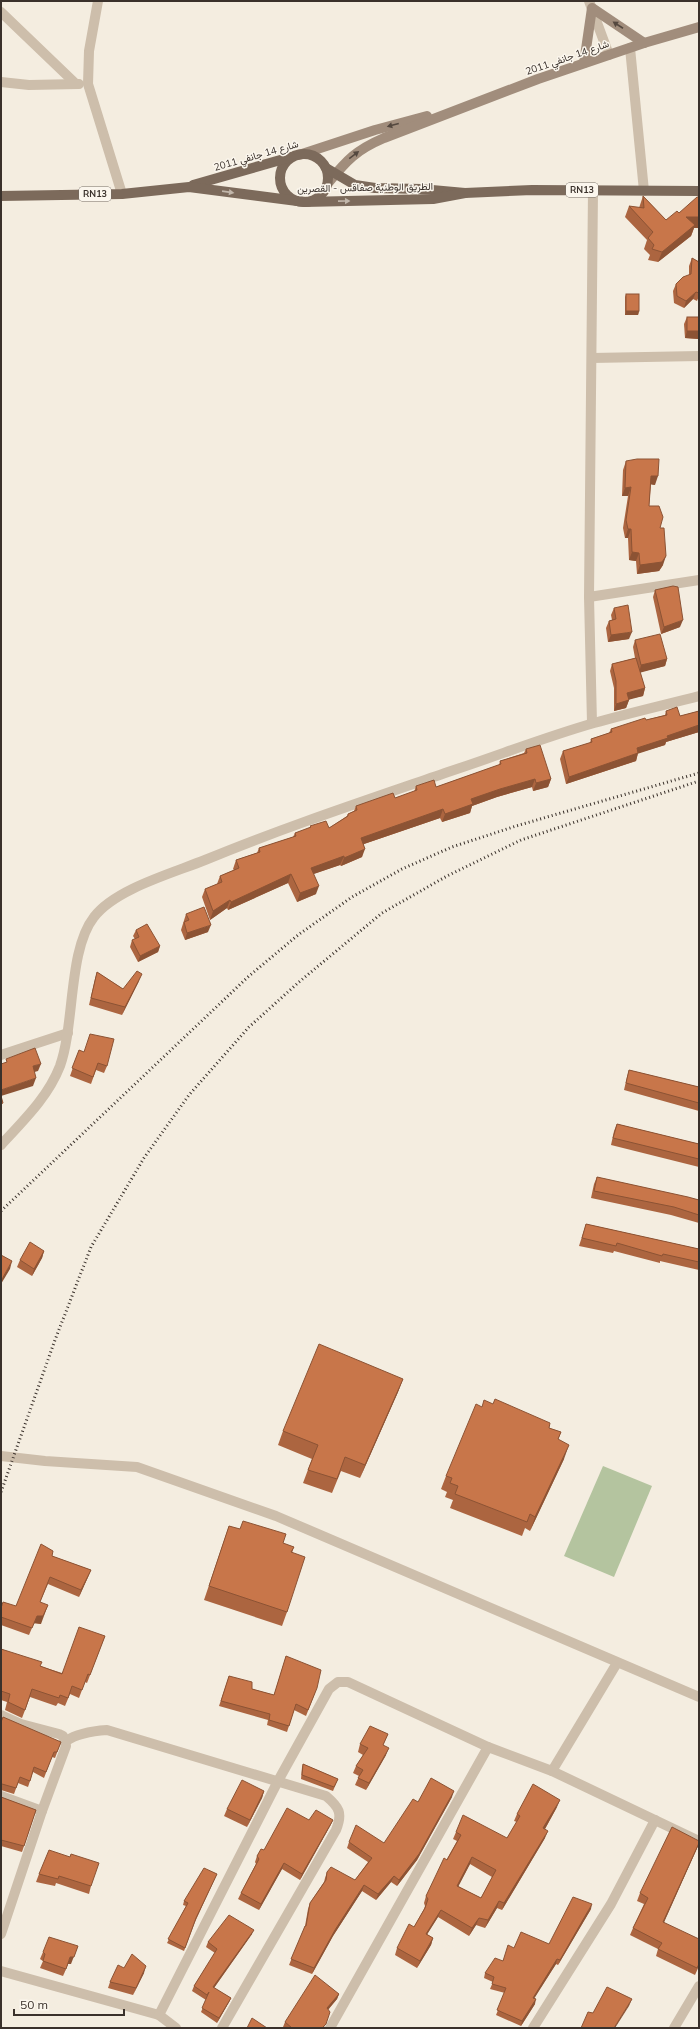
<svg xmlns="http://www.w3.org/2000/svg" width="700" height="2029" viewBox="0 0 700 2029" font-family="Mulish,Vazirmatn,sans-serif">
  <style>
    .green { fill: #b4c49f }
    .lines { fill: none; stroke-linecap: round; stroke-linejoin: round }
    .minor { stroke: #cdbeab; stroke-width: 10 }
    .secondary { stroke: #a18d7c; stroke-width: 10 }
    .primary { stroke: #7c6a5b; stroke-width: 10 }
    .rail { stroke: #3a312b; stroke-width: 3; stroke-dasharray: 1 3; stroke-linecap: butt }
    .wall { fill: #ac6540; fill-rule: evenodd }
    .shaded-wall { fill: #8c5334 }
    .building { fill: #c8764a; stroke: #8c5334; fill-rule: evenodd }
    .oneway { fill: #54483f }
    .oneway2 { fill: #c2b7ab }
    .labels { text-anchor: middle; stroke-width: 3; stroke-linejoin: round; paint-order: stroke }
    .shield { fill: #fbf6ed; stroke: #746c65; stroke-width: 1 }
    .shield-label { font-size: 9px; font-weight: bold; fill: #3a312b }
    .street-label { font-size: 10px; fill: #3a312b; stroke: #fbf6ed }
  </style>
  <rect width="100%" height="100%" fill="#f4ede0"/>
  <path class="green" d="M603,1466l49,20 -38,91 -50,-21z"/>
  <g class="lines">
    <g class="minor">
      <path d="M98,1l-9,50 -1,33 34,110"/>
      <path d="M589,1l20,54"/>
      <path d="M1,12l75,72"/>
      <path d="M630,48l14,143"/>
      <path d="M1,82l28,3 50,-1"/>
      <path d="M592,358l107,-2"/>
      <path d="M589,597l110,-17"/>
      <path d="M592,723l-3,-126 4,-407"/>
      <path d="M1,1055l67,-22"/>
      <path d="M1,1145c23,-25 47,-48 59,-79 15,-42 8,-116 34,-149 21,-28 79,-44 111,-57 80,-33 162,-60 243,-88 49,-16 97,-35 146,-49 35,-10 70,-18 105,-27"/>
      <path d="M1,1456l44,5 92,6 139,49 423,181"/>
      <path d="M1,1715l20,9 38,10 4,2 3,10 -24,65 -41,123"/>
      <path d="M66,1741c12,-8 26,-10 41,-11l219,66c13,11 17,17 10,34l-114,198"/>
      <path d="M552,1771l65,-108"/>
      <path d="M1,1796l41,15"/>
      <path d="M1,1971l158,44 17,13"/>
      <path d="M159,2015l119,-234 51,-92 9,-7h10l140,65 64,24 147,70"/>
      <path d="M330,2028l158,-281"/>
      <path d="M533,2028l78,-124 44,-84"/>
      <path d="M674,2028l25,-42"/>
    </g>
    <g class="secondary">
      <path d="M584,63l8,-55 52,35"/>
      <path d="M299,155l76,-25 52,-14"/>
      <path d="M328,183c19,-23 28,-33 56,-45l154,-59 106,-36 55,-16"/>
    </g>
    <g class="primary">
      <circle cx="304" cy="178" r="24"/>
      <path d="M326,168l29,17 20,3 46,1 44,4 67,-3 167,1"/>
      <path d="M193,185l98,-28"/>
      <path d="M1,196l121,-2 67,-7 116,15 128,-3 32,-6"/>
    </g>
    <g class="rail">
      <path d="M1,1211l248,-235 49,-41 54,-38 50,-28 50,-22 64,-21 183,-53"/>
      <path d="M1,1492l54,-152 36,-93 53,-89 45,-63 60,-68 50,-45 83,-69 65,-37 74,-36 178,-59"/>
    </g>
  </g>
  <g class="wall">
    <path d="M643,196l23,24 13,-7 15,15 -3,8 -33,26 -10,-2 2,-5 -6,-6 3,-9 -22,-23 4,-11 10,2z"/>
    <path d="M692,258l7,4v34l-2,5 -4,-2 -9,9 -10,-5 -1,-12 3,-7 13,-9v-9z"/>
    <path d="M626,294l13,17 -1,4h-13v-18z"/>
    <path d="M687,317h12v22l-14,-1 -1,-14z"/>
    <path d="M626,461l29,24 -4,-1 -2,22 11,22 3,37 -4,6 -22,3 -1,-13 -7,-1 -1,-22h-3l-2,-10 5,-32h-6l1,-26z"/>
    <path d="M655,590l25,37 -19,7 -8,-37z"/>
    <path d="M614,608l15,31 -21,3 -2,-14 3,-7 3,-1 -1,-5z"/>
    <path d="M635,640l32,19 -2,7 -25,6 5,16 -2,8 -15,3 1,1 -3,8 -12,3v-23l-4,-17 2,-7 23,-6 -2,-11z"/>
    <path d="M666,711l14,5 19,-5v21l-33,10 -1,3 -27,8 -2,8 -70,23 -6,-25 3,-8 27,-8 1,-4 18,-6 2,-4 54,-14z"/>
    <path d="M526,749l25,30 -3,8 -15,4 -1,-4 -35,10 -25,9 -2,7 -28,9 -2,-4 -76,26 -2,13 -21,9 -1,-1 -27,9 3,20 -19,8 -9,-19 -60,27 -1,-2 -17,12 -8,-23 3,-8 12,-5 3,-8 14,-6 -1,-1 3,-9 21,-7 2,-5 34,-11 2,-4 15,-5v-2l19,2 18,-12 1,-2 6,-3 2,-5 39,-8 19,-6 2,-6 20,1 63,-22 1,-4 24,-8z"/>
    <path d="M186,914l22,18 -23,8 -4,-10z"/>
    <path d="M136,930l24,16 -2,6 -20,10 -8,-15 2,-7 3,-1 -2,-3z"/>
    <path d="M97,972l26,17 16,-8 -17,34 -33,-10 6,-26z"/>
    <path d="M79,1050l28,16 -3,7 -8,-3 -5,14 -21,-8z"/>
    <path d="M629,1070l70,17v24l-75,-21 3,-13z"/>
    <path d="M617,1124l82,20v23l-88,-22 3,-14z"/>
    <path d="M597,1177l102,23v23l-28,-8 -80,-17 3,-14z"/>
    <path d="M586,1224l113,25v21l-39,-9v2l-46,-12 -1,2 -34,-7z"/>
    <path d="M44,1251l-2,7 -10,18 -15,-9 3,-7z"/>
    <path d="M403,1379l-5,13 -38,86 -19,-7 -9,22 -29,-10 9,-24 -34,-14 5,-14z"/>
    <path d="M549,1428l12,4 -3,8 6,19 -34,72 -5,-3 -3,8 -72,-28 3,-8 -8,-3 2,-5 -6,-3 5,-13z"/>
    <path d="M229,1526l65,21 -2,6 -5,59 -5,14 -78,-26z"/>
    <path d="M52,1556l39,14 -3,7 -9,20 -31,-13 -8,18 1,22 -7,-1 -5,12 -28,-10v-17l15,-2z"/>
    <path d="M105,1636l-18,47 -2,-1 -6,16 -9,-4 -5,12 -7,-3 -2,3 -26,-9 -8,21 -17,-8 2,-8 -6,-2v-51l39,17 22,7z"/>
    <path d="M286,1656l29,37 -9,23 -12,-6 -7,22 -20,-7 1,-5 -49,-14 10,-30 23,13 22,6z"/>
    <path d="M1,1721l60,21 -6,16 -3,-1 -8,21 -11,-6 -5,15 -10,-4 -4,11 -13,-4z"/>
    <path d="M388,1734l-5,11 3,10 -20,35 -11,-5 4,-9 -6,-3 3,-7 7,-11 -5,-3 2,-8z"/>
    <path d="M303,1764l35,15 -5,12 -32,-12 1,-12z"/>
    <path d="M264,1791l-2,7 -15,29 -23,-11 3,-7z"/>
    <path d="M1,1797l35,13 -14,42 -21,-6z"/>
    <path d="M452,1797l-35,63 -20,26 -6,-4 -15,18 -14,-9 -29,45 -21,38 -23,-9 16,-39 3,-17 2,-6 14,-21 1,-4 2,-6 28,8 13,-18 -21,-14 2,-6 35,1 34,-41z"/>
    <path d="M557,1807l-12,22v9l-43,72 -5,-2 -12,20 -9,-3 -7,11 -31,-19 -11,17 6,4 -2,7 -14,23 -22,-13 2,-7 17,-21 10,-18 1,-3 -1,-3 2,-7 31,-55 -4,-2 3,-7 51,6 10,-16 -3,-1 3,-7zM470,1864l22,13 -11,21 -23,-12z"/>
    <path d="M309,1820h24l-3,6 -30,54 -18,-11 -23,41 -21,-11 3,-6 15,-29 -1,-2 2,-6 7,-6z"/>
    <path d="M699,1844l-35,78 35,44 -4,9 -39,-19 2,-7 -28,-14 3,-7 11,-24 -7,-3 3,-8z"/>
    <path d="M70,1857l21,29 -2,8 -33,-11 -1,3 -19,-4 3,-8z"/>
    <path d="M217,1874l-22,48 -11,29 -17,-8 19,-37 -3,-1 1,-4z"/>
    <path d="M591,1909l-33,56 -2,-1 -22,34 1,6 -14,22 -25,-11 9,-22 -15,-4 3,-7 -9,-4 1,-5 17,-12 47,-17z"/>
    <path d="M252,1934l-38,54 17,10 -2,4 -12,21 -16,-11 5,-12 -14,-9 2,-5 21,-33 -9,-6 2,-5z"/>
    <path d="M43,1952l28,12h-3l-5,12 -23,-8 3,-7 -3,-2z"/>
    <path d="M124,1968l20,5 -11,22 -25,-7 2,-6z"/>
    <path d="M339,1994l-2,5 -9,11 -4,18h-40l-1,-1 2,-5z"/>
  </g>
  <g class="shaded-wall">
    <path d="M686,217h13v11h-5l-3,8 -33,26 4,-10z"/>
    <path d="M696,292l-3,7 -9,9 2,-7z"/>
    <path d="M626,311h13l-1,4h-13z"/>
    <path d="M687,331h12v8l-14,-1z"/>
    <path d="M651,476h7l-3,9 -7,-1z"/>
    <path d="M631,487l-3,9h-6l3,-8z"/>
    <path d="M628,529h3l-3,9h-3z"/>
    <path d="M632,552l7,1 -3,8 -7,-1z"/>
    <path d="M666,556l-3,9 -4,6 -22,3 3,-9z"/>
    <path d="M683,620l-3,7 -19,7 3,-7z"/>
    <path d="M632,632l-3,7 -21,3 3,-7z"/>
    <path d="M667,659l-2,7 -26,7 2,-8z"/>
    <path d="M645,688l-2,8 -19,5 3,-8z"/>
    <path d="M629,700l-3,8 -12,3 2,-7z"/>
    <path d="M699,725v7l-33,10 -1,3 -31,10 3,-7 30,-12z"/>
    <path d="M638,753l-2,8 -70,23 3,-7z"/>
    <path d="M535,779l-3,8 -35,10 -25,9 -2,7 -28,9 3,-8 26,-15 29,-10z"/>
    <path d="M551,779l-3,8 -15,4 3,-8z"/>
    <path d="M443,809l-3,9 -82,28 3,-8z"/>
    <path d="M365,849l-3,8 -21,9 3,-8z"/>
    <path d="M344,856l-4,9 -32,11 3,-8z"/>
    <path d="M291,874l-3,9 -60,27 3,-8z"/>
    <path d="M319,886l-3,8 -19,8 3,-9z"/>
    <path d="M230,900l-3,8 -17,12 3,-9z"/>
    <path d="M211,925l-3,7 -23,8 2,-7z"/>
    <path d="M160,946l-2,6 -20,10 2,-6z"/>
    <path d="M142,974l-3,7 -17,34 3,-8z"/>
    <path d="M41,1064l-3,7 -7,2 2,-7z"/>
    <path d="M36,1078l-3,8 -32,10v-6z"/>
    <path d="M44,1251l-2,7 -10,18 2,-7z"/>
    <path d="M12,1261l-2,8 -9,15v-3z"/>
    <path d="M403,1379l-5,13 -38,86 5,-13z"/>
    <path d="M569,1445l-5,14 -34,72 5,-14z"/>
    <path d="M91,1570l-3,7 -9,20 2,-7z"/>
    <path d="M48,1605l-7,19 -7,-1 -5,12 8,-19z"/>
    <path d="M389,1748l-3,7 -20,35 3,-7z"/>
    <path d="M264,1791l-2,7 -15,29 3,-7z"/>
    <path d="M454,1791l-2,6 -35,63 -20,26 2,-6z"/>
    <path d="M560,1800l-3,7 -16,29 2,-8z"/>
    <path d="M333,1820l-3,6 -30,54 2,-6z"/>
    <path d="M548,1831l-3,7 -43,72 2,-7z"/>
    <path d="M699,1843l-2,5 -36,81 2,-7z"/>
    <path d="M472,1857l-2,7 -15,29 2,-7z"/>
    <path d="M284,1863l-2,6 -23,41 2,-6z"/>
    <path d="M394,1876l-3,6 -15,18 2,-6z"/>
    <path d="M364,1885l-2,6 -29,45 -21,38 2,-6 21,-38z"/>
    <path d="M499,1901l-2,7 -12,20 3,-8z"/>
    <path d="M592,1904l-1,5 -33,56 2,-5z"/>
    <path d="M441,1910l-3,7 -15,24 3,-7z"/>
    <path d="M479,1918l-3,7 -7,11 3,-8z"/>
    <path d="M254,1930l-2,4 -41,58 2,-5z"/>
    <path d="M433,1938l-2,7 -14,23 3,-7z"/>
    <path d="M78,1946l-7,18h-3l-5,12 7,-19z"/>
    <path d="M557,1959l-1,5 -24,38 1,-4z"/>
    <path d="M146,1966l-2,7 -11,22 3,-7z"/>
    <path d="M339,1994l-2,5 -12,14 2,-5z"/>
    <path d="M231,1998l-2,4 -12,21 2,-5z"/>
    <path d="M536,1999l-1,5 -14,22 1,-5z"/>
    <path d="M632,1999l-3,7 -14,22h-1z"/>
  </g>
  <g class="building">
    <path d="M643,196l23,24 11,-9 2,2 18,-16h2v20h-13l9,8 -33,27 -10,-3 2,-4 -6,-7 5,-6 -24,-26 15,2z"/>
    <path d="M692,258l7,4v31l-3,-1 -10,9 -9,-5 -1,-12 7,-7 8,-3z"/>
    <rect x="626" y="294" width="13" height="17"/>
    <rect x="687" y="317" width="12" height="14"/>
    <path d="M637,459h22l-1,17h-7l-2,30h10l4,11 -3,11h4l2,28 -4,6 -22,3 -1,-12 -7,-1 -1,-23h-3l-2,-9 5,-33 -6,1 1,-27z"/>
    <path d="M673,586l5,1 5,33 -19,7 -9,-37z"/>
    <path d="M628,605l4,27 -21,3 -2,-14 7,-2 -2,-11z"/>
    <path d="M660,634l7,25 -26,6 -6,-25z"/>
    <path d="M636,658l9,30 -18,5 2,7 -13,4v-23l-4,-17z"/>
    <path d="M677,707l3,9 19,-5v14l-32,11 1,2 -31,10 1,5 -69,24 -6,-26 29,-9 -1,-3 21,-7 -1,-3 34,-11 1,2 21,-5 -1,-4z"/>
    <path d="M540,745l11,34 -15,4 -1,-4 -35,10 -29,10 2,5 -28,10 -2,-5 -82,29 4,11 -21,9v-2l-33,12 8,18 -19,7 -9,-19 -60,28 -1,-2 -17,11 -8,-22 17,-7 -2,-6 19,-8 -3,-8 24,-8 -1,-4 37,-12 -1,-3 16,-6 -1,-1 16,-5 3,7 19,-12v-2l9,-4 -1,-4 37,-13 2,5 22,-8 -1,-4 18,-6 2,7 65,-23 -1,-3 27,-8 -1,-4z"/>
    <path d="M204,907l7,18 -24,8 -3,-11 5,-2 -3,-6z"/>
    <path d="M147,924l13,22 -20,10 -8,-16 7,-3 -3,-7z"/>
    <path d="M137,971l5,3 -17,33 -34,-9 6,-26 26,17z"/>
    <path d="M90,1034l24,5 -7,27 -9,-3 -5,14 -21,-9 7,-18 5,2z"/>
    <path d="M35,1048l6,16 -8,2 3,12 -35,12v-26l6,-2 -1,-3z"/>
    <path d="M629,1070l70,17v16l-73,-20z"/>
    <path d="M1,1096l2,7 -2,1z"/>
    <path d="M617,1124l82,20v15l-86,-21z"/>
    <path d="M597,1177l91,20 11,3v15l-25,-8 -80,-16z"/>
    <path d="M586,1224l113,25v13l-36,-8 -1,2 -45,-13 -1,3 -34,-8z"/>
    <path d="M30,1242l14,9 -10,18 -14,-9z"/>
    <path d="M1,1255l11,6 -11,20z"/>
    <path d="M319,1344l84,35 -38,86 -20,-8 -8,22 -29,-9 10,-25 -35,-14z"/>
    <path d="M495,1399l55,24 -1,5 12,4 -3,7 11,6 -34,72 -5,-3 -3,8 -72,-28 3,-8 -8,-3 2,-5 -6,-2 30,-72 6,3 2,-7 9,4z"/>
    <path d="M243,1521l43,13 -3,9 11,4 -3,5 14,5 -18,55 -78,-26 20,-60 11,3z"/>
    <path d="M41,1544l12,7 -1,5 39,14 -10,20 -31,-13 -10,25 8,3 -5,11h-6l-5,12 -31,-11v-9l2,-6 13,4z"/>
    <path d="M79,1627l26,9 -15,39 -2,-1 -6,16 -10,-4 -4,12 -8,-3 -1,3 -27,-9 -7,21 -17,-8 2,-8 -9,-3v-42l41,13 -2,4 22,8z"/>
    <path d="M286,1656l35,14 -4,18 -9,22 -12,-6 -7,22 -20,-6 1,-6 -49,-13 8,-25 23,6v7l22,6z"/>
    <path d="M3,1717l58,25 -4,10h-3l-8,20 -12,-5 -4,14 -10,-4 -4,11 -14,-4 -1,1v-63z"/>
    <path d="M370,1726l18,8 -5,11 6,3 -20,35 -11,-5 5,-8 -7,-4 12,-18 -8,-4z"/>
    <path d="M303,1764l35,15 -4,8 -32,-12z"/>
    <path d="M431,1778l23,13 -35,63 -20,26 -5,-4 -16,18 -14,-9 -29,45 -21,38 -23,-9 14,-33h1l4,-23 16,-23 1,-8 4,-5 24,13 17,-22 -23,-16 7,-17 28,18 29,-44 5,3z"/>
    <path d="M242,1780l22,11 -14,29 -23,-11z"/>
    <path d="M533,1784l27,16 -17,28 5,3 -44,72 -5,-2 -11,19 -9,-2 -7,10 -31,-18 -15,24 7,4 -13,23 -23,-13 12,-24 5,3 11,-19 3,-9 -2,-3 10,-21 8,-17 3,2 14,-25 -5,-3 7,-17 44,23 13,-22 -3,-2zM472,1857l24,13 -15,28 -24,-12z"/>
    <path d="M1,1797l35,13 -12,36 -23,-6z"/>
    <path d="M287,1808l22,12 7,-10 17,10 -31,54 -18,-11 -23,41 -20,-11 18,-34 -2,-3 4,-7 3,1z"/>
    <path d="M672,1827l27,14v2l-36,79 36,17v25l-2,4 -39,-19 4,-6 -29,-15 15,-30 -8,-5z"/>
    <path d="M49,1850l21,7 1,-3 28,9 -8,23 -32,-10 -1,3 -19,-5z"/>
    <path d="M204,1868l13,6 -21,44 -11,30 -17,-9 20,-36 -4,-2z"/>
    <path d="M573,1897l19,7 -32,56 -3,-1 -24,39 3,1 -14,22 -25,-11 9,-22 -14,-4 2,-7 -9,-4 10,-15 8,3 5,-16 6,3 7,-16 28,12z"/>
    <path d="M229,1915l25,15 -41,57 18,11 -12,20 -17,-10 7,-16 -2,3 -13,-9 23,-37 -9,-7z"/>
    <path d="M49,1937l29,9 -4,11h-4l-4,12 -23,-8 2,-7 -2,-2z"/>
    <path d="M132,1954l14,12 -10,22 -26,-6 8,-17 6,3z"/>
    <path d="M315,1975l24,19 -12,14 3,4 -4,12 -4,4h-30l-7,-6z"/>
    <path d="M607,1987l25,12 -18,29h-33l7,-16 5,1z"/>
    <path d="M252,2018l15,10h-20z"/>
  </g>
  <defs><path id="oneway-solid" d="M-6-.8H1V-3.2L6.5 0L1 3.2V.8H-6Z"/></defs>
  <g class="oneway">
    <use href="#oneway-solid" transform="translate(618 25) rotate(-147)"/>
    <use href="#oneway-solid" transform="translate(393 125) rotate(165)"/>
    <use href="#oneway-solid" transform="translate(354 155) rotate(-37)"/>
  </g>
  <g class="oneway2">
    <use href="#oneway-solid" transform="translate(228 192) rotate(8)"/>
    <use href="#oneway-solid" transform="translate(344 201) rotate(-1)"/>
  </g>
  <g class="labels">
    <g class="shield">
      <rect x="566" y="183" width="32" height="14" rx="3"/>
      <rect x="79" y="187" width="32" height="14" rx="3"/>
    </g>
    <g class="shield-label">
      <text x="582" y="193">RN13</text>
      <text x="95" y="197">RN13</text>
    </g>
    <g class="street-label">
      <text transform="translate(567 57) rotate(-19)" y="4">شارع 14 جانفي 2011</text>
      <text transform="translate(256 155) rotate(-16)" y="4">شارع 14 جانفي 2011</text>
      <text transform="translate(365 187) rotate(-1)" y="4">الطريق الوطنية صفاقس - القصرين</text>
    </g>
  </g>
  <rect width="700" height="2029" fill="none" stroke="#3a312b" stroke-width="4"/>
  <path d="M14 2009v6h110v-6" fill="none" stroke="#3a312b" stroke-width="2"/>
  <text x="20" y="2009" font-size="12" fill="#3a312b" stroke="#fbf6ed" stroke-width="3" paint-order="stroke">50 m</text>
</svg>
